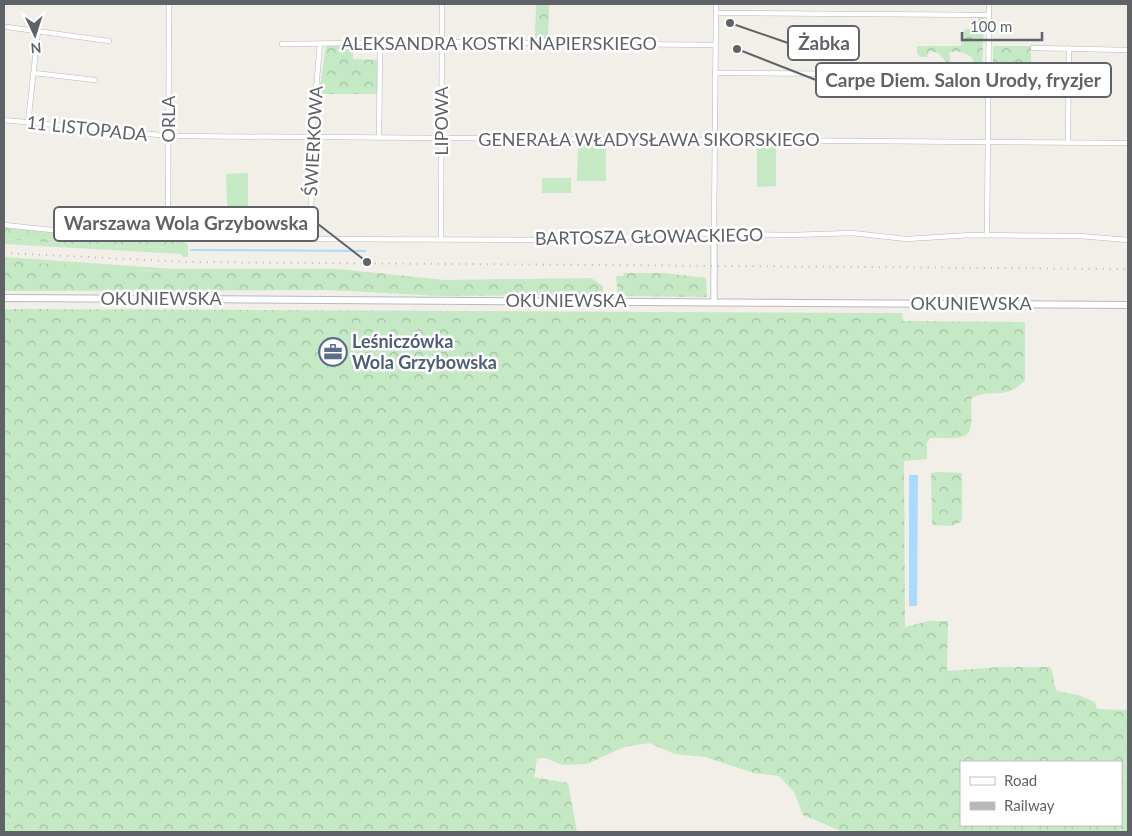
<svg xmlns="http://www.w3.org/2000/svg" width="1132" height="836" viewBox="0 0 1132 836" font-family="Lato,sans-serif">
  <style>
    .grass { fill: #c5e8c5 }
    .forest { fill: url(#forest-crowns); fill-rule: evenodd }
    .water { fill: #aadaff }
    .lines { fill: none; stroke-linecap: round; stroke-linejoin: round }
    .stream { stroke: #aadaff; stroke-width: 2 }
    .minor-casing { stroke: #b5b8bc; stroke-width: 5.5 }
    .tertiary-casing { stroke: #b5b8bc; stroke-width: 7 }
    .secondary-casing { stroke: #b6babf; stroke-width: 8 }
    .minor { stroke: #fff; stroke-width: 4.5 }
    .tertiary { stroke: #fff; stroke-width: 5.5 }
    .secondary { stroke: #fff; stroke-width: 6 }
    .rail { stroke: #b6b7b8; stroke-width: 2; stroke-dasharray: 1 6; stroke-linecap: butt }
    .labels { text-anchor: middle; stroke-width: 5; stroke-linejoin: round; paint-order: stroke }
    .street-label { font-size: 18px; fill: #5f6368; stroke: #fff }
    .service-label { font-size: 18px; font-weight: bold; fill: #4e5e75; stroke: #fff; text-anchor: start }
    .leader { fill: none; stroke: #5f6368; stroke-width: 2 }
    .callout-dot { fill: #5f6368; stroke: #fff; stroke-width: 2 }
    .callout { fill: #fff; stroke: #5f6368; stroke-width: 2 }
    .callout-label { font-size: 19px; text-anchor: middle; font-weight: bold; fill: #5f6368 }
  </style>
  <defs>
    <pattern id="forest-crowns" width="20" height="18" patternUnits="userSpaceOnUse" patternTransform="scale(1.25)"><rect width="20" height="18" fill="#c5e8c5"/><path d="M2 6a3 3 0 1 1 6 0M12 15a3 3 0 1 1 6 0" fill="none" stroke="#a3c0a4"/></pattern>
  </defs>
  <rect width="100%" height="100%" fill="#f1efe8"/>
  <g class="grass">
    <path d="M581,144l25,1v36h-29l1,-33z"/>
    <path d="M757,145h19v41l-19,1z"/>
    <path d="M248,173v59l-20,-2 -2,-56z"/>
    <rect x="542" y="178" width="29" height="15"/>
    <path d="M179,235v4l9,6v12h-5l-1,-3 -178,-10v-5l95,7 76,2 1,-12z"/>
    <path d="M4,257l171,12c-56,5 -115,-3 -171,-8z"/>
  </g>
  <g class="forest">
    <path d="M536,4h13l-1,36h-13z"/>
    <path d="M978,17h6l-2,55h-14l-1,-5 6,-2v-6c-5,-6 -17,-10 -24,-6l3,18h-6v-10l-8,-8 -9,-2 -2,6h-7l-3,-4v-7h44l1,-13 4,-4h10z"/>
    <path d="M326,46h27v13l24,1v34h-58z"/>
    <rect x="993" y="46" width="38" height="26"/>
    <path d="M4,228l54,5 118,3 -1,12 -76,-2 -95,-7z"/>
    <path d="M4,261l144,10 28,-2h162l107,11 146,-2 12,8v9l-162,1 -112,-6 -325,1z"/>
    <path d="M624,273h40l42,5 1,19 -89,-1 -2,-20h7z"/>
    <path d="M4,309l898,4 1,8 122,1v58c-19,22 -37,7 -54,19 2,43 0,39 -41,39l-3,4v17l-23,2 1,166 24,-6h19l-1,50 53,-4h50c5,9 2,16 7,24l21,4 17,7 2,7 31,1v122h-285l-40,-17 -9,-23 -15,-16 -25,-3 -49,-16 -30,-3 -26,-11 -25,4 -37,17 -25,1 -18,-8 -7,2 -3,18 34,6 9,49h-573zM961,762h160v63h-160z"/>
    <path d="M939,472l23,1v44l-1,5 -10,4 -18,-1 -1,-2 -1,-50z"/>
  </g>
  <path class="water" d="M909,475h9l-1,131h-8z"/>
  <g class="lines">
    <path class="stream" d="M191,250l174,1"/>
    <defs>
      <g id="minor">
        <path d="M716,13l273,2"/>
        <path d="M7,27l102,14"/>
        <path d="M282,44l160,-2 273,3"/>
        <path d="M1033,48l95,2"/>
        <path d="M34,73l61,7"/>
        <path d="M715,73l273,2"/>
        <path d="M4,120l166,16 958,7"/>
        <path d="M28,123l10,-92"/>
        <path d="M379,138l1,-96"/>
        <path d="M1068,142l1,-94"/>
        <path d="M4,225l48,5 157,3 68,6 313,1 76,-7 126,2 60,-2 54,6 65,-4 109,1 48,4"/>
        <path d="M714,233l2,-229"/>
        <path d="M168,234l1,-230"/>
        <path d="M987,235l2,-231"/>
        <path d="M311,239l1,-102 8,-93"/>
        <path d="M441,239l1,-235"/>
      </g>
      <path id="tertiary" d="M714,302v-69"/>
      <path id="secondary" d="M4,298l1124,7"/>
    </defs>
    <use href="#minor" class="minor-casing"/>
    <use href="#tertiary" class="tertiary-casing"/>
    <use href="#secondary" class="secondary-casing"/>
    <use href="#minor" class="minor"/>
    <use href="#tertiary" class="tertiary"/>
    <use href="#secondary" class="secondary"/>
    <path class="rail" d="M4,253l186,9 938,7"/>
  </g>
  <defs>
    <symbol id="office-ring" viewBox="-11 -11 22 22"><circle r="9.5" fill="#fff" stroke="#5c6f8a" stroke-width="1.5"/><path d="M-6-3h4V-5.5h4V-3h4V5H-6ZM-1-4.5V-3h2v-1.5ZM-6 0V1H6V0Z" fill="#5c6f8a"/></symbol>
  </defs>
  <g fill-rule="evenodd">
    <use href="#office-ring" x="317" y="336" width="32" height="32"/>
  </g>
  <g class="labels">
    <g class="street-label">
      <text x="499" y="50">ALEKSANDRA KOSTKI NAPIERSKIEGO</text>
      <text transform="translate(169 119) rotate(-90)" y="6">ORLA</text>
      <text transform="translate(442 121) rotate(-90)" y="6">LIPOWA</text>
      <text transform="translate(87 129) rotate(6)" y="6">11 LISTOPADA</text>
      <text x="649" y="146">GENERAŁA WŁADYSŁAWA SIKORSKIEGO</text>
      <text transform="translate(314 141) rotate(-87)" y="6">ŚWIERKOWA</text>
      <text transform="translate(649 237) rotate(-1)" y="6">BARTOSZA GŁOWACKIEGO</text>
      <text x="161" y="305">OKUNIEWSKA</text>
      <text x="566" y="307">OKUNIEWSKA</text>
      <text x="971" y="310">OKUNIEWSKA</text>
    </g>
    <g class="service-label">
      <text x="352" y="348">Leśniczówka<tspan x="352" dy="21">Wola Grzybowska</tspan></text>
    </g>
  </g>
  <path class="leader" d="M730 23L788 43M737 49L816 80M367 262L318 224"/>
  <g class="callout-dot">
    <circle cx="730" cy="23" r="5"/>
    <circle cx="737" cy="49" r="5"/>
    <circle cx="367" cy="262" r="5"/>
  </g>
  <g class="callout">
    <rect x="788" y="26" width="71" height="34" rx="5"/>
    <rect x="816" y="63" width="295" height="34" rx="5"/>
    <rect x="54" y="207" width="264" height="34" rx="5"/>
  </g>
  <g class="callout-label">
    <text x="824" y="50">Żabka</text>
    <text x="963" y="87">Carpe Diem. Salon Urody, fryzjer</text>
    <text x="186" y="230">Warszawa Wola Grzybowska</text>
  </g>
  <rect width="1132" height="836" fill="none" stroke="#5f6368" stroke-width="10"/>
  <rect x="960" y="761" width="162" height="65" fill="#ffffff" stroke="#bfc1c3"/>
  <rect x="970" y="777" width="25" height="8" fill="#ffffff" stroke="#bfc1c3"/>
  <text x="1004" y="786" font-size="15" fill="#5f6368">Road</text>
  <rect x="970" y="802" width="25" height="8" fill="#b6b7b8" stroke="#bfc1c3"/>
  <text x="1004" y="811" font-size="15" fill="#5f6368">Railway</text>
  <g transform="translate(35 35) rotate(176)" stroke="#ffffff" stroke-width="4" paint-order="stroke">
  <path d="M0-4L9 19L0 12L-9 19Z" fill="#5f6368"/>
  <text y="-8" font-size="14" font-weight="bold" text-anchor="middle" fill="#5f6368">N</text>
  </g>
  <path d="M962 32v8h80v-8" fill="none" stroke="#5f6368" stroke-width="2.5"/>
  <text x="970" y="32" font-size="15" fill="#5f6368" stroke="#ffffff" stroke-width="4" paint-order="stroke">100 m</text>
</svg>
